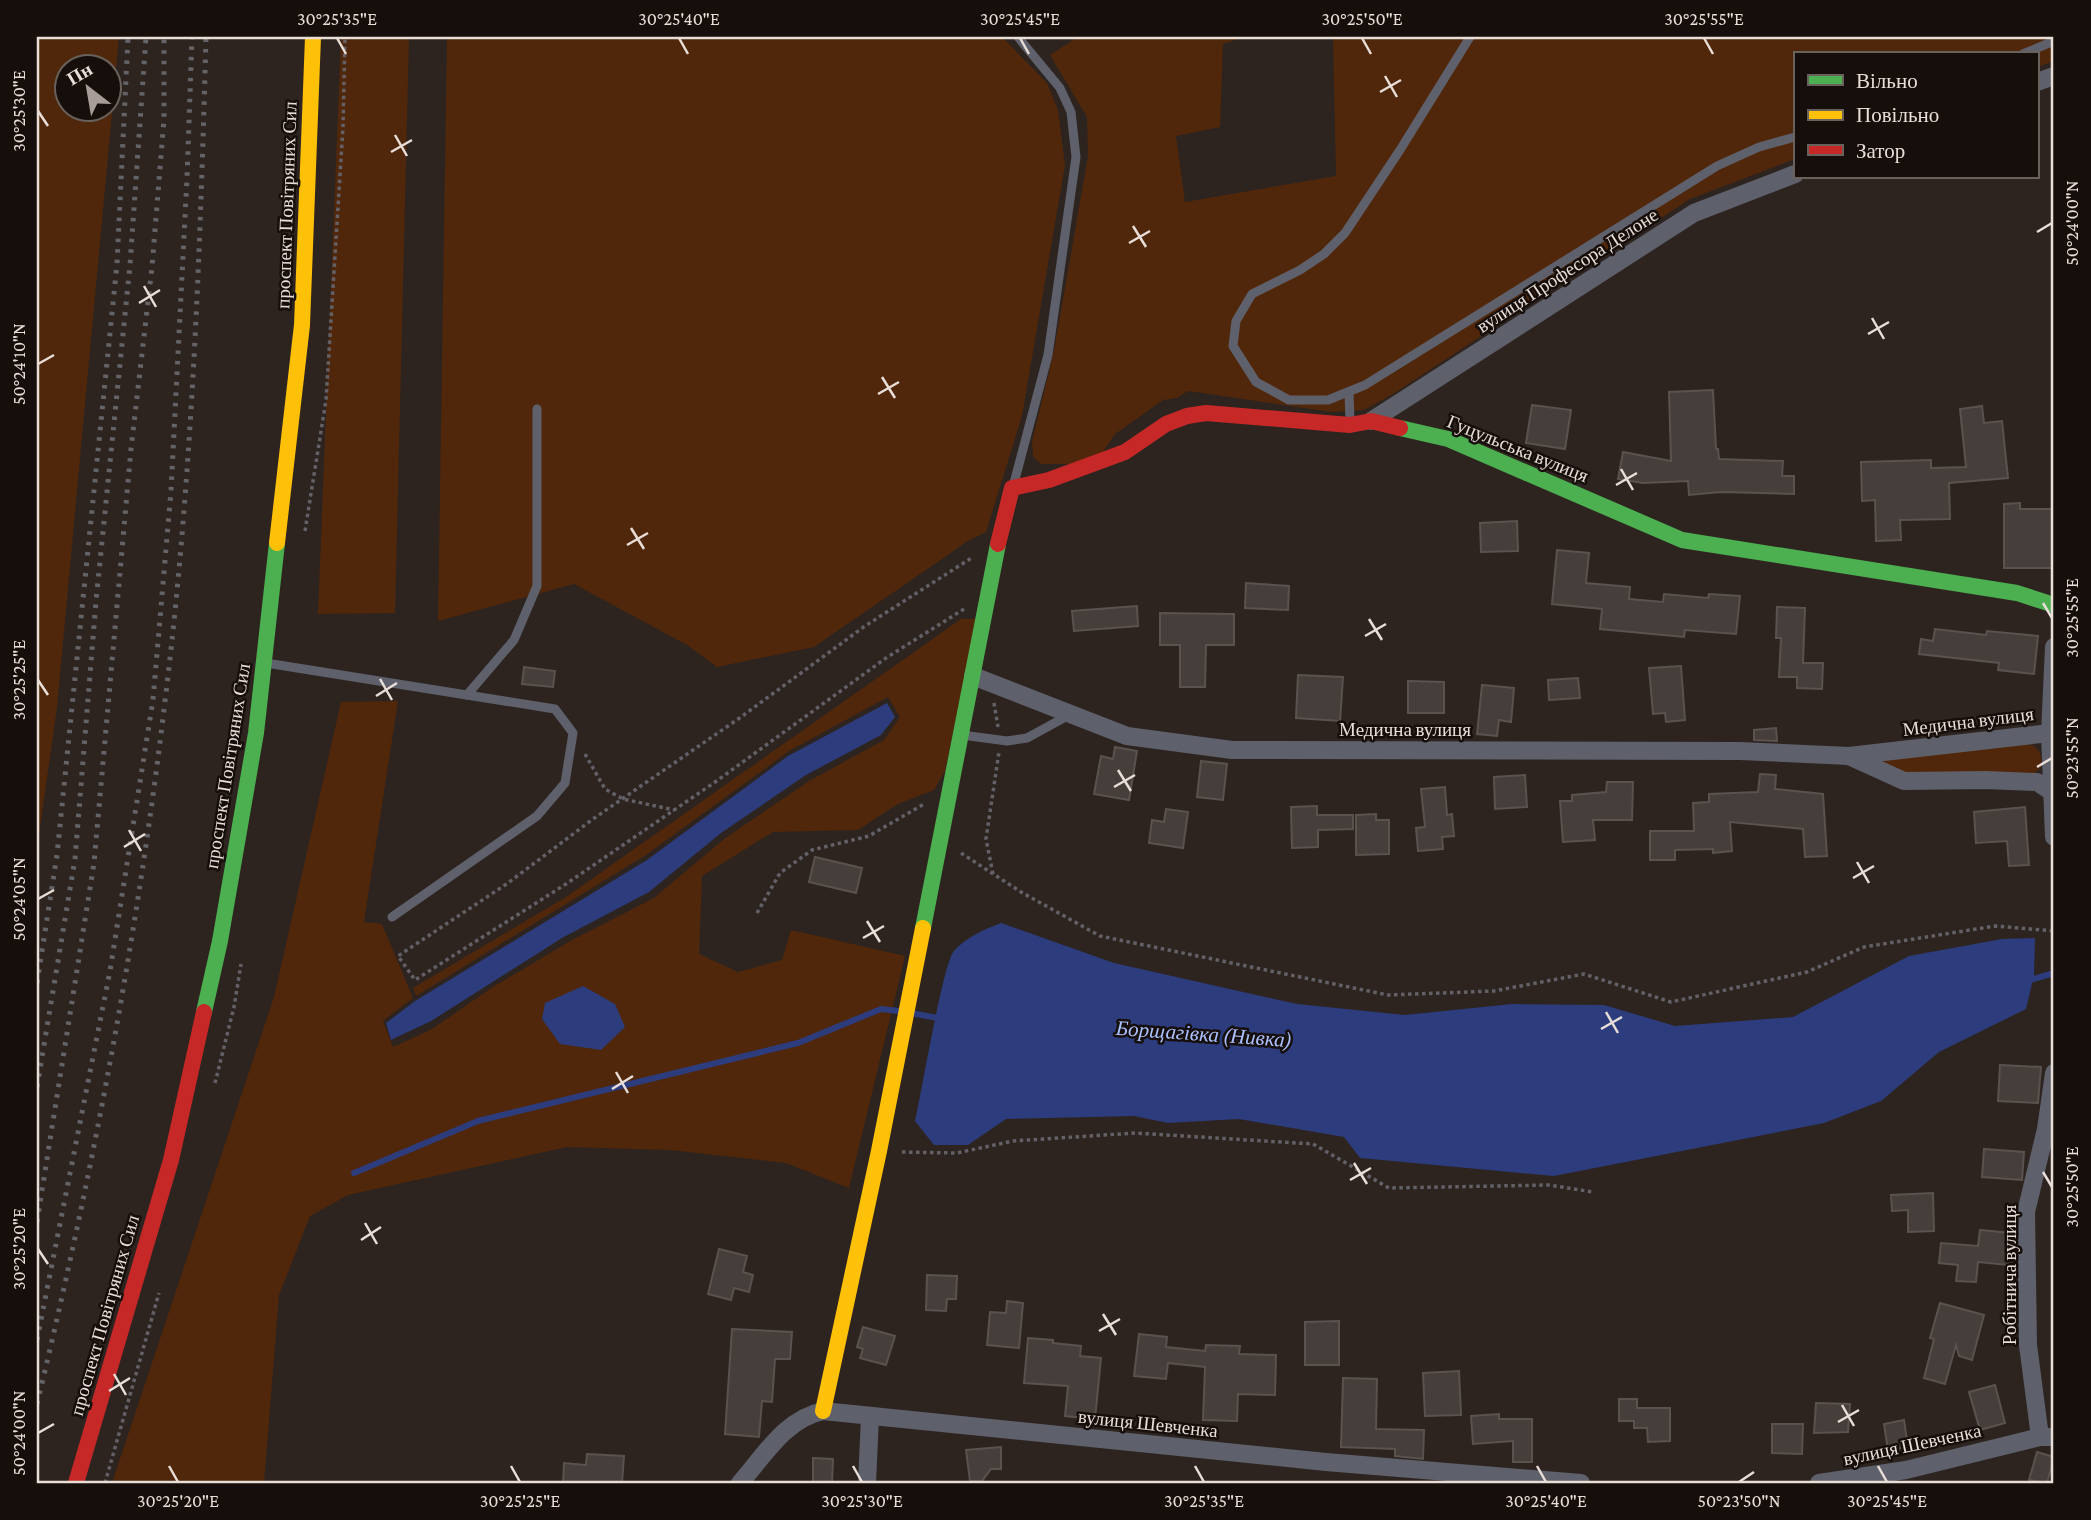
<svg xmlns="http://www.w3.org/2000/svg" width="2091" height="1520" viewBox="0 0 2091 1520" font-family="'Crimson Pro',serif">
  <style>
    .green { fill: #50270a; fill-rule: evenodd }
    .water { fill: #2c3c7d }
    .lines { fill: none; stroke-linecap: round; stroke-linejoin: round }
    .stream { stroke: #2c3c7d; stroke-width: 6 }
    .building { fill: #463e3a; stroke: #5a524e; stroke-width: 2 }
    .path { stroke: #636167; stroke-width: 3.5; stroke-dasharray: 3.5 3.5; stroke-linecap: butt }
    .lane { stroke: #5e606b; stroke-width: 9 }
    .street { stroke: #5e606b; stroke-width: 18 }
    .fast { stroke: #4caf50; stroke-width: 16 }
    .slow { stroke: #ffc107; stroke-width: 16 }
    .jam { stroke: #c62828; stroke-width: 16 }
    .rail { stroke: #646367; stroke-width: 5; stroke-dasharray: 3.5 7; stroke-linecap: butt }
    .ticks { fill: none; stroke: #e8ddd7; stroke-width: 2.5 }
    .labels { text-anchor: middle; stroke-width: 5; stroke-linejoin: round; paint-order: stroke }
    .street-label { font-size: 19px; fill: #e8ddd7; stroke: #150e0a }
    .water-label { font-size: 21px; font-style: italic; fill: #aac0fe; stroke: #150e0a }
    .neatline { fill: none; stroke: #e8ddd7; stroke-width: 2.5 }
    .ticks-label { font-size: 18px; text-anchor: middle; fill: #e8ddd7 }
  </style>
  <rect width="100%" height="100%" fill="#2d2420"/>
  <g class="green">
    <path d="M37,37h82l-62,670 -20,142zM108,66v42h-42v-42z"/>
    <path d="M341,37h68l-14,576 -77,1z"/>
    <path d="M447,37h555l45,46 11,27 7,55 -43,251 -36,116 -18,9 -154,106 -97,20 -30,-22 -113,-61 -136,37z"/>
    <path d="M1078,37h166l-21,7 -3,83 -44,9 9,66 151,-26 -3,-139h721v24l-17,6v-13h-242v105l-105,40 -297,195 -29,16 -33,2 -143,-21 -11,7 -14,2 -48,34 -12,18 -33,12h-29l-8,-7 -1,-15 22,-91 34,-195 -1,-39 -37,-62z"/>
    <path d="M961,619h16l-32,152 -11,19 -36,14 -40,26 -85,2 -71,44 -3,78 39,18 44,-12 9,-30 114,26 -56,232 -63,-25 -116,-13 -103,-3 -219,48 -38,21 -31,79 -15,188h-152l162,-486 67,-295 57,-1 -34,221 18,2 31,74 -30,23 10,26 39,-18 61,-42 79,-47 82,-42 70,-59 85,-58 75,-41 16,-23 -12,-20 -99,54 -143,104 -230,141 -3,-8 153,-91z"/>
    <path d="M2027,743c13,5 15,10 14,24l-9,8 -127,1 -32,-18z"/>
  </g>
  <g class="water">
    <path d="M887,703l8,14 -14,18 -75,40 -85,58 -72,59 -87,46 -131,83 -40,19 -5,-17 29,-22 232,-141 141,-104z"/>
    <path d="M1001,923l113,40 183,41 108,11 107,-11 92,1 71,21 118,-9 116,-61 93,-17 33,-1 -1,37 -8,34 -87,43 -58,49 -57,22 -270,53 -194,-18 -16,-21 -105,-18 -71,4 -34,-7 -128,3 -38,26h-34l-19,-24c6,-25 28,-158 39,-170 11,-13 31,-22 47,-28z"/>
    <path d="M583,986l32,18 10,23 -24,23 -41,-6 -18,-25 3,-16z"/>
  </g>
  <g class="lines">
    <g class="stream">
      <path d="M2026,981l28,-8"/>
      <path d="M910,1013l34,6"/>
      <path d="M354,1173l124,-52 320,-78 83,-34 18,2"/>
    </g>
  </g>
  <g class="building">
    <path d="M1713,390l3,59h2l1,10 64,2 -1,15h12v18l-74,-2 -31,3 -1,-14 -45,2 -25,-4 5,-27 48,9 -2,-69z"/>
    <path d="M1532,405l39,5 -6,39 -39,-6z"/>
    <path d="M1982,406l2,17 18,-2 6,57 -59,5 1,36 -50,1 1,20 -25,1 -1,-41 -13,1 -1,-39 70,-2v8l35,-1 -6,-58z"/>
    <path d="M2020,503v6h34v59h-50v-64z"/>
    <path d="M1517,521l1,30 -37,1 -1,-29z"/>
    <path d="M1557,550l32,3 -3,30 44,4 -1,12 34,3 1,-8 44,4 1,-4 31,2 -4,38 -51,-4 -1,7 -84,-8 2,-20 -50,-5z"/>
    <path d="M1246,583l43,3 -1,24 -43,-2z"/>
    <path d="M1137,606l1,20 -64,5 -2,-20z"/>
    <path d="M1777,607l28,1 -2,55h20l-1,26 -25,-1v-11h-18l2,-39h-5z"/>
    <path d="M1160,613l74,1v31h-28l-1,42h-25v-42h-20z"/>
    <path d="M1935,629l51,6 1,-4 51,5 -4,38 -36,-4 1,-7 -80,-9 2,-15 12,2z"/>
    <path d="M1681,666l4,54 -19,2 -1,-9 -12,1 -4,-46z"/>
    <path d="M524,667l31,4 -2,16 -31,-3z"/>
    <path d="M1298,675l45,2 -3,44 -44,-3z"/>
    <path d="M1578,678l2,20 -31,2 -1,-20z"/>
    <path d="M1408,681l36,1v31h-36z"/>
    <path d="M1482,685l32,3 -3,34 -12,-2 -2,16 -20,-2z"/>
    <path d="M1776,728l1,13 -23,-1v-10z"/>
    <path d="M1115,747l22,4 -8,49 -35,-6 7,-38 12,3z"/>
    <path d="M1201,761l26,3 -4,36 -26,-3z"/>
    <path d="M1760,774l16,1 -1,14 48,5 4,62 -22,1 -2,-28 -73,-7 2,29 -19,2v-4l-38,1v10h-25v-29h44l-1,-28 16,-1v-8l49,-2z"/>
    <path d="M1525,775l2,32 -32,2 -1,-32z"/>
    <path d="M1607,782h26l-1,38h-39l2,20 -32,2 -3,-41h12v-6l34,-3z"/>
    <path d="M1445,787l2,28 5,-1 2,22 -12,1 1,12 -25,2 -2,-23 9,-1 -4,-38z"/>
    <path d="M1317,806v9h36v14l-35,1v17l-26,1 -1,-41z"/>
    <path d="M2025,807l4,58 -20,1 -2,-25 -31,2 -2,-31z"/>
    <path d="M1166,809l22,3 -5,36 -34,-5 3,-23 12,2z"/>
    <path d="M1376,814v6h13v34l-33,1v-40z"/>
    <path d="M815,857l47,11 -6,25 -47,-11z"/>
    <path d="M2000,1065l41,2 -3,36 -40,-2z"/>
    <path d="M1984,1149l40,3 -2,28 -40,-3z"/>
    <path d="M1933,1193l1,38 -26,1v-22l-16,1 -1,-16z"/>
    <path d="M1980,1230l31,3 -3,32 -30,-3 -2,20 -20,-1 2,-16 -19,-2 2,-20 37,3z"/>
    <path d="M719,1249l28,7 -4,16 10,3 -4,17 -15,-4 -3,12 -23,-6z"/>
    <path d="M927,1275l30,1 -1,23h-9l-1,12 -20,-1z"/>
    <path d="M1007,1301l16,2 -4,45 -32,-3 3,-33 16,1z"/>
    <path d="M1940,1303l44,12 -12,45 -13,-4 -3,-11 -11,39 -21,-6 10,-39 -4,-1z"/>
    <path d="M1339,1321v44h-34v-43z"/>
    <path d="M863,1327l32,9 -9,29 -26,-7 3,-9 -6,-2z"/>
    <path d="M732,1329l60,3 -2,27h-15l-3,43 -10,-1 -3,36 -34,-3z"/>
    <path d="M1139,1334l28,3 -1,10 39,4 1,-6 34,1 -1,8 37,1 -1,40 -37,-1 -1,27 -34,-1 2,-53 -37,-4 -2,16 -32,-3z"/>
    <path d="M1028,1338l25,2v3l28,3 -1,10 21,2 -6,61 -30,-3 3,-30 -44,-3z"/>
    <path d="M1459,1371l2,44 -36,1 -2,-43z"/>
    <path d="M1343,1378l34,1 -1,50 48,1 -1,29 -28,-3v-7l-54,-2z"/>
    <path d="M1995,1385l10,38 -25,7 -11,-38z"/>
    <path d="M1619,1399h18v9h33v33l-22,1 -1,-14h-13v-7h-15z"/>
    <path d="M1816,1403l34,1 -2,28 -34,1z"/>
    <path d="M1499,1414v5h33v43h-19v-21l-40,3 -2,-28z"/>
    <path d="M1904,1420l4,27 -20,3 -4,-26z"/>
    <path d="M1772,1424h31l-1,30 -30,-1z"/>
    <path d="M1001,1447v22h-10l-9,12h-12l-4,-31z"/>
    <path d="M2037,1452l17,5 -7,26 -18,-3z"/>
    <path d="M587,1454l37,2 -2,27h-59l1,-20 22,2z"/>
    <path d="M813,1458l20,1 -1,24h-19z"/>
  </g>
  <g class="lines">
    <g class="path">
      <path d="M305,531l21,-131 17,-273 2,-90"/>
      <path d="M964,609l-78,49 -168,122 -152,104 -151,96 -17,-24 110,-73 85,-64 148,-102 124,-91 108,-69"/>
      <path d="M994,703l4,24"/>
      <path d="M585,754l20,35 18,10 51,11"/>
      <path d="M961,853l60,39 79,44 288,59 106,-4 90,-17 87,28 136,-30 57,-25 131,-21 59,5"/>
      <path d="M993,874l-7,-35 13,-87"/>
      <path d="M757,913l23,-40 32,-23 57,-14 55,-32"/>
      <path d="M215,1083l19,-76 7,-43"/>
      <path d="M902,1152l55,1 56,-12 122,-8 178,11 76,44 160,-3 44,7"/>
      <path d="M105,1483l54,-190"/>
    </g>
    <g class="lane">
      <path d="M1470,37l-70,113 -55,83 -21,21 -24,16 -48,24 -16,27 -3,25 23,36 33,18h39l37,-15 352,-219 42,-19 36,-10"/>
      <path d="M2023,54l31,-13"/>
      <path d="M1349,392l1,31"/>
      <path d="M1014,483l34,-128 28,-198 -5,-45 -11,-24 -42,-51"/>
      <path d="M266,663l289,46 18,24 -8,50 -28,33 -145,101"/>
      <path d="M467,695l47,-55 23,-54v-177"/>
      <path d="M962,735l45,6 20,-3 44,-24"/>
    </g>
    <g class="street">
      <path d="M2037,82l17,-6"/>
      <path d="M1371,421l323,-208 101,-39"/>
      <path d="M2054,647l-4,86 4,104"/>
      <path d="M973,676l154,60 105,14 508,1 109,5 201,-23"/>
      <path d="M1849,756l55,25 82,-1 51,2 15,10"/>
      <path d="M2040,1437l-12,-92 -2,-133 20,-83 8,-56"/>
      <path d="M740,1483c24,-27 45,-64 83,-72l503,51 255,21"/>
      <path d="M867,1483l3,-66"/>
      <path d="M1819,1483l87,-13 134,-33h14"/>
    </g>
    <g class="fast">
      <path d="M1400,428l48,11 234,101 335,53 37,12"/>
      <path d="M923,928l75,-384"/>
      <path d="M204,1012l16,-71 36,-208 21,-190"/>
    </g>
    <g class="slow">
      <path d="M277,543l25,-218 11,-288"/>
      <path d="M823,1411l56,-260 44,-223"/>
    </g>
    <g class="jam">
      <path d="M998,544l14,-56 37,-8 76,-28 41,-28 21,-8 19,-3 144,12 21,-4 29,7"/>
      <path d="M76,1483l95,-323 33,-148"/>
    </g>
    <g class="rail">
      <path d="M37,983l20,-128 60,-591 11,-227"/>
      <path d="M37,1087l38,-228 21,-258 34,-336 16,-228"/>
      <path d="M37,1222l57,-359 37,-414 21,-182 12,-148v-82"/>
      <path d="M37,1340l73,-369 43,-271 18,-209 16,-313 5,-141"/>
      <path d="M37,1404c56,-232 100,-466 128,-703 27,-220 35,-443 41,-664"/>
    </g>
  </g>
  <path class="ticks" d="M337,38l9,16M679,38l9,16M1020,38l9,16M1362,38l9,16M1704,38l9,16M1385,76l12,21M1380,92l21,-12M38,111l10,15M395,135l12,21M391,152l21,-12M1133,226l13,21M2037,232l15,-9M1129,243l21,-12M144,286l12,21M139,303l21,-13M1872,318l12,21M1868,334l21,-12M38,364l16,-9M882,377l13,21M878,394l21,-12M1621,469l12,21M1616,485l21,-12M631,528l13,21M627,545l21,-12M2043,603l9,15M1369,619l13,21M1365,636l21,-12M380,679l12,21M38,680l10,15M376,696l21,-13M2037,767l15,-9M1118,770l13,21M1114,787l21,-12M129,830l12,21M124,847l21,-13M1857,862l12,21M1853,878l21,-12M38,899l16,-9M867,921l13,21M863,938l21,-12M1606,1012l12,21M1601,1029l21,-12M616,1072l12,21M612,1089l21,-13M1354,1163l13,21M2043,1172l9,15M1350,1180l21,-12M365,1223l12,21M361,1240l20,-13M38,1249l10,15M1103,1314l13,21M1099,1331l21,-12M114,1374l12,21M109,1391l21,-13M1842,1405l12,21M1838,1422l21,-12M38,1433l16,-9M169,1466l9,16M511,1466l9,16M853,1466l9,16M1195,1466l9,16M1537,1466l9,16M1878,1466l9,16M1739,1482l15,-10"/>
  <g class="labels">
    <g class="street-label">
      <text transform="translate(286 205) rotate(-88)" y="7">проспект Повітряних Сил</text>
      <text transform="translate(1567 270) rotate(-33)" y="7">вулиця Професора Делоне</text>
      <text transform="translate(1518 448) rotate(22)" y="7">Гуцульська вулиця</text>
      <text transform="translate(1968 721) rotate(-7)" y="7">Медична вулиця</text>
      <text x="1405" y="736">Медична вулиця</text>
      <text transform="translate(227 766) rotate(-81)" y="7">проспект Повітряних Сил</text>
      <text transform="translate(2009 1275) rotate(-90)" y="7">Робітнича вулиця</text>
      <text transform="translate(104 1315) rotate(-74)" y="7">проспект Повітряних Сил</text>
      <text transform="translate(1148 1423) rotate(6)" y="7">вулиця Шевченка</text>
      <text transform="translate(1912 1444) rotate(-12)" y="7">вулиця Шевченка</text>
    </g>
    <g class="water-label">
      <text transform="translate(1204 1034) rotate(4)" y="7">Борщагівка (Нивка)</text>
    </g>
  </g>
  <rect width="2091" height="1520" fill="none" stroke="#150e0a" stroke-width="77"/>
  <rect x="1794" y="52" width="245" height="126" fill="#150e0a" stroke="#69615c" stroke-width="2"/>
  <rect x="1808" y="75" width="35" height="10" fill="#4caf50" stroke="#69615c" stroke-width="2"/>
  <text x="1856" y="88" font-size="21" fill="#e8ddd7">Вільно</text>
  <rect x="1808" y="110" width="35" height="10" fill="#ffc107" stroke="#69615c" stroke-width="2"/>
  <text x="1856" y="122" font-size="21" fill="#e8ddd7">Повільно</text>
  <rect x="1808" y="145" width="35" height="10" fill="#c62828" stroke="#69615c" stroke-width="2"/>
  <text x="1856" y="158" font-size="21" fill="#e8ddd7">Затор</text>
  <g transform="translate(88 88) rotate(329)"><circle r="33" fill="#150e0a" stroke="#69615c" stroke-width="2"/>
  <path d="M0-5L12 26L0 18L-12 26Z" fill="#a79c97"/>
  <text y="-10" font-size="19" font-weight="bold" text-anchor="middle" fill="#e8ddd7">Пн</text>
  </g>
  <rect x="38" y="38" width="2014" height="1444" class="neatline"/>
  <g class="ticks-label">
    <text x="337" y="25">30°25'35"E</text>
    <text x="679" y="25">30°25'40"E</text>
    <text x="1020" y="25">30°25'45"E</text>
    <text x="1362" y="25">30°25'50"E</text>
    <text x="1704" y="25">30°25'55"E</text>
    <text transform="translate(19 111) rotate(-90)" y="6">30°25'30"E</text>
    <text transform="translate(2072 223) rotate(-90)" y="6">50°24'00"N</text>
    <text transform="translate(19 364) rotate(-90)" y="6">50°24'10"N</text>
    <text transform="translate(2072 618) rotate(-90)" y="6">30°25'55"E</text>
    <text transform="translate(19 680) rotate(-90)" y="6">30°25'25"E</text>
    <text transform="translate(2072 758) rotate(-90)" y="6">50°23'55"N</text>
    <text transform="translate(19 899) rotate(-90)" y="6">50°24'05"N</text>
    <text transform="translate(2072 1187) rotate(-90)" y="6">30°25'50"E</text>
    <text transform="translate(19 1249) rotate(-90)" y="6">30°25'20"E</text>
    <text transform="translate(19 1433) rotate(-90)" y="6">50°24'00"N</text>
    <text x="178" y="1507">30°25'20"E</text>
    <text x="520" y="1507">30°25'25"E</text>
    <text x="862" y="1507">30°25'30"E</text>
    <text x="1204" y="1507">30°25'35"E</text>
    <text x="1546" y="1507">30°25'40"E</text>
    <text x="1739" y="1507">50°23'50"N</text>
    <text x="1887" y="1507">30°25'45"E</text>
  </g>
</svg>
